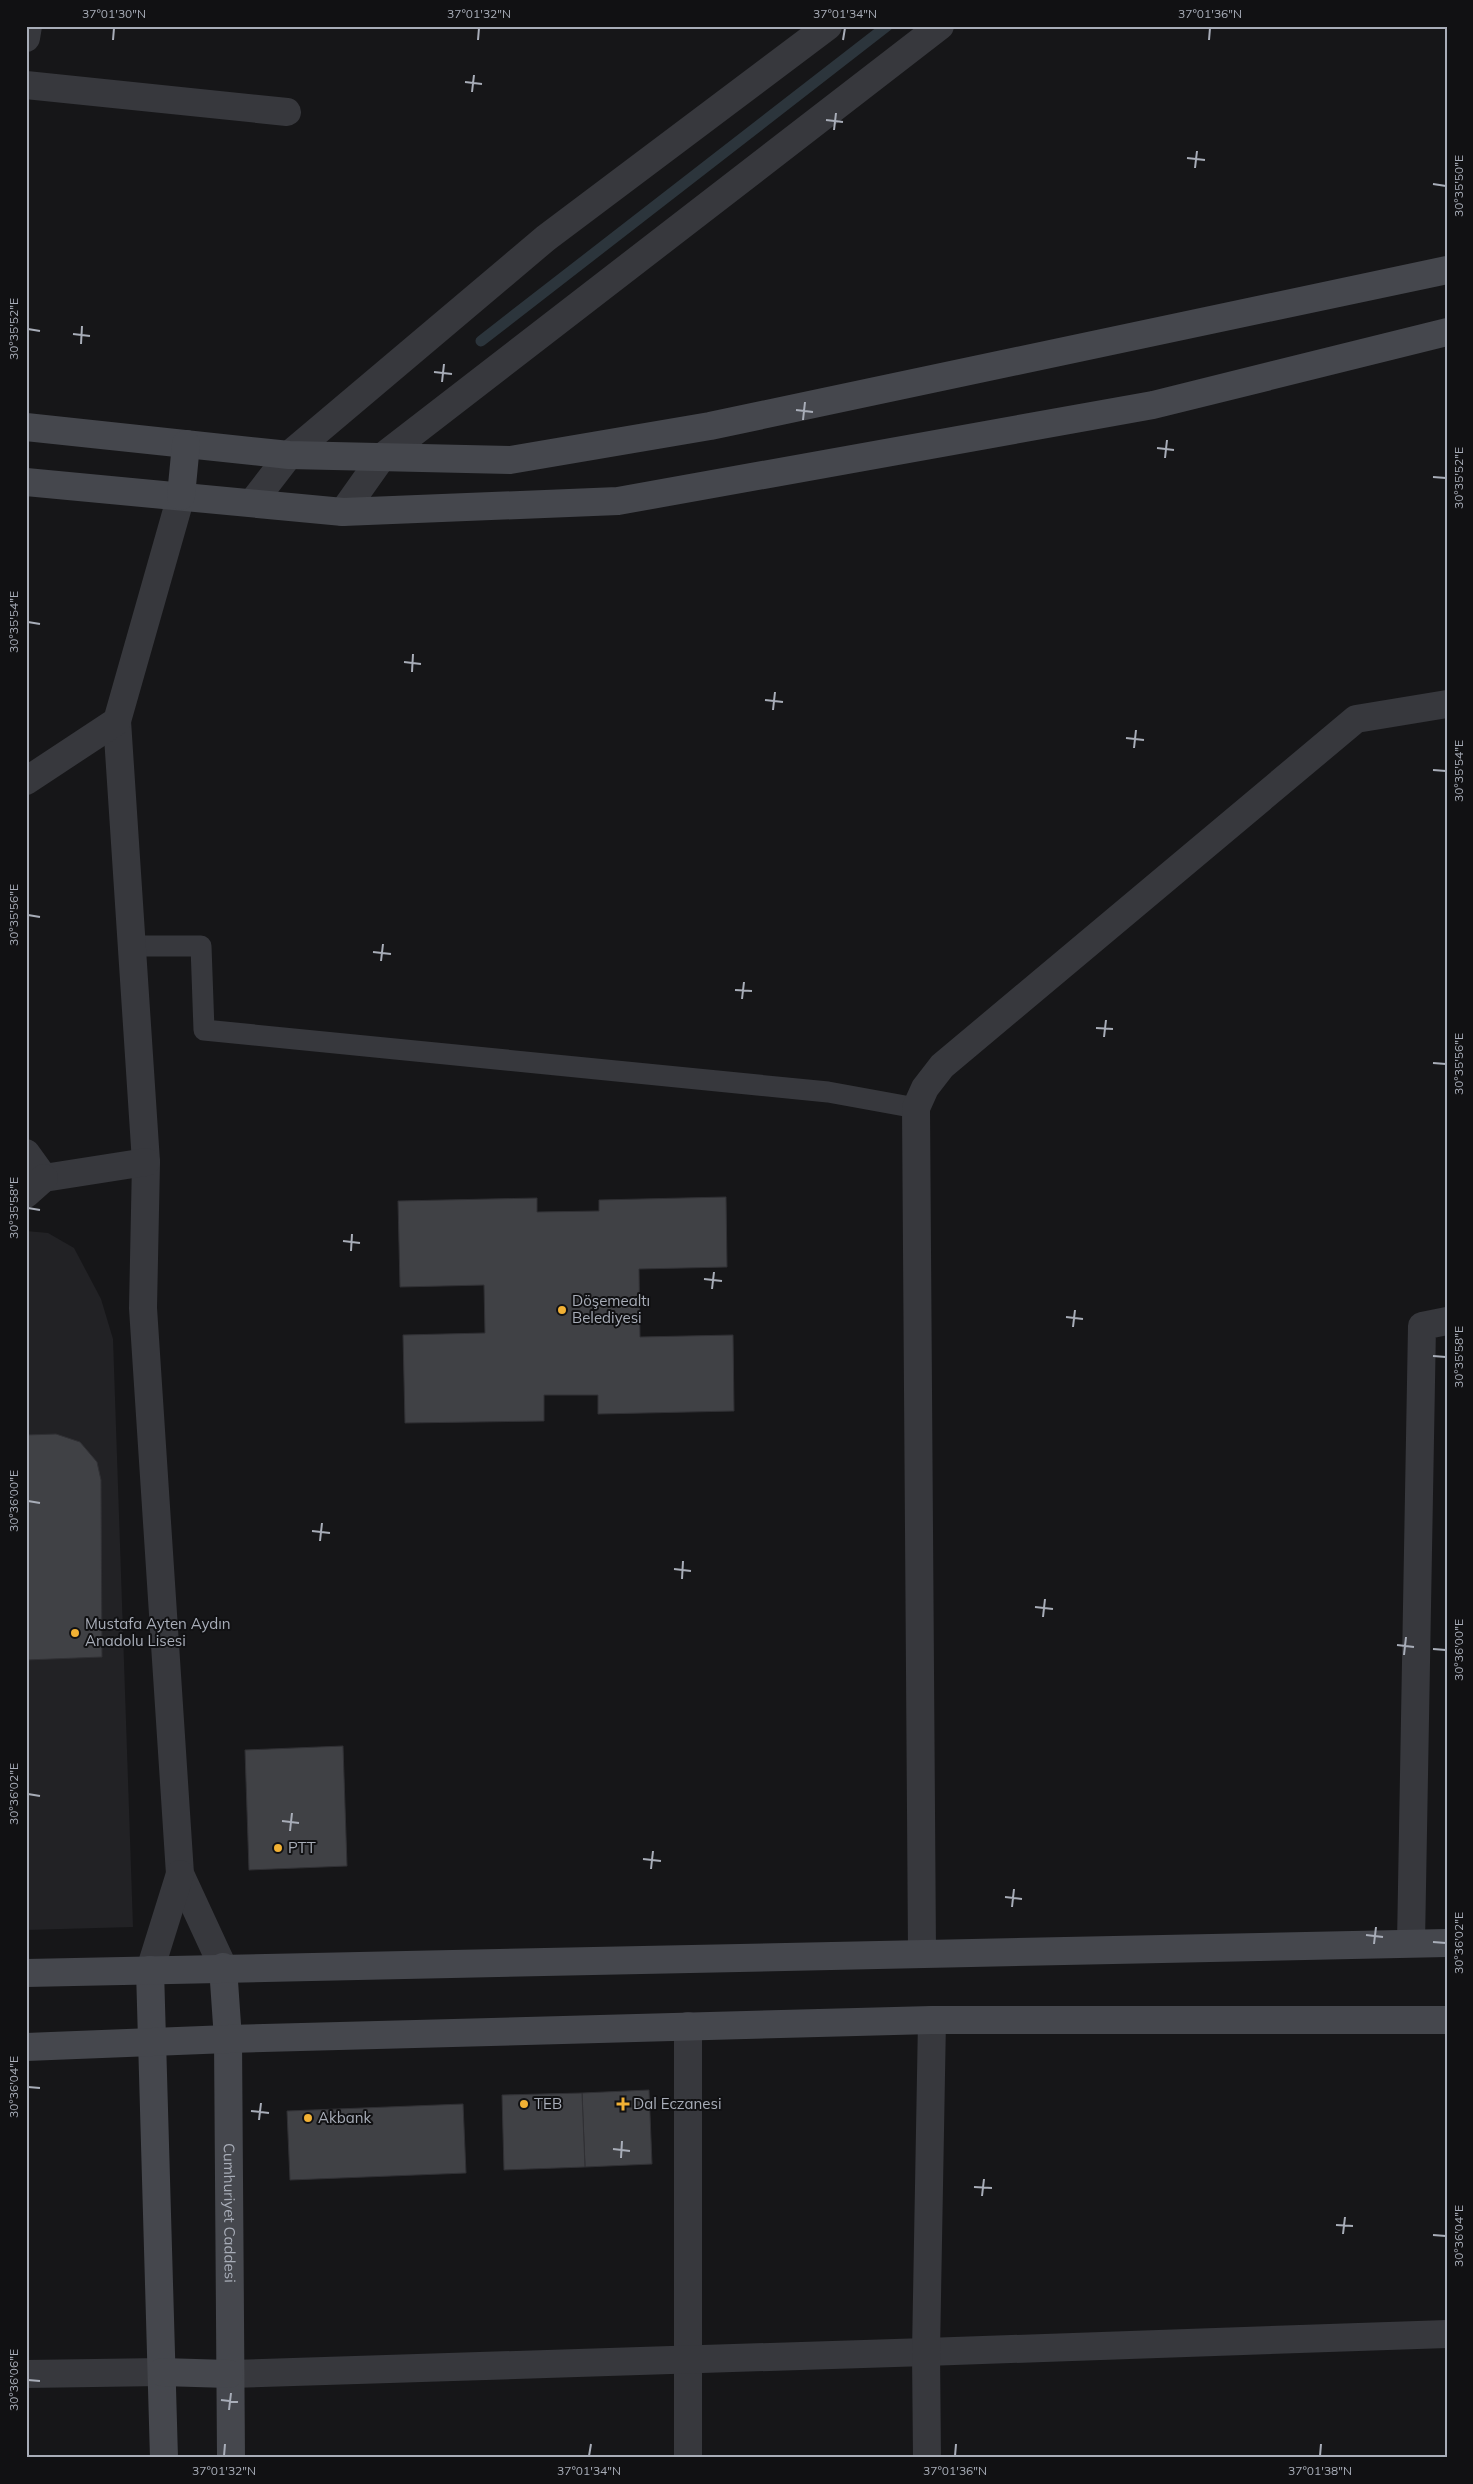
<svg xmlns="http://www.w3.org/2000/svg" width="1473" height="2484" viewBox="0 0 1473 2484" font-family="Mulish,sans-serif">
  <style>
    .built { fill: #222225 }
    .lines { fill: none; stroke-linecap: round; stroke-linejoin: round }
    .stream { stroke: #2c353c; stroke-width: 11 }
    .building { fill: #404145; stroke: #303034 }
    .lane { stroke: #37383d; stroke-width: 21 }
    .street { stroke: #37383d; stroke-width: 28 }
    .secondary { stroke: #45474d; stroke-width: 28 }
    .ticks { fill: none; stroke: #a8adb8; stroke-width: 2 }
    .poi-dot { fill: #f2b134; stroke: #111113; stroke-width: 2 }
    .labels { text-anchor: middle; stroke-width: 4; stroke-linejoin: round; paint-order: stroke }
    .poi-label { font-size: 15px; fill: #a8adb8; stroke: #111113; text-anchor: start }
    .street-label { font-size: 15px; fill: #a8adb8; stroke: #111113 }
    .neatline { fill: none; stroke: #a8adb8; stroke-width: 2 }
    .ticks-label { font-size: 12px; text-anchor: middle; fill: #a8adb8 }
  </style>
  <rect width="100%" height="100%" fill="#161618"/>
  <path class="built" d="M26,1231l22,2 26,15 27,51 12,40 20,588 -107,3z"/>
  <g class="lines">
    <path class="stream" d="M481,341l406,-315"/>
  </g>
  <g class="building">
    <path d="M726,1197l1,70 -88,2 1,68 93,-2 1,76 -136,3v-19h-54v26l-139,2 -2,-88 82,-2 -1,-48 -84,2 -2,-86 139,-3v14l62,-1v-11z"/>
    <path d="M56,1434l24,8 17,20 4,18 1,177 -76,3v-225z"/>
    <path d="M343,1746l4,120 -98,4 -4,-120z"/>
    <path d="M649,2090l3,74 -67,3 -3,-74z"/>
    <path d="M582,2093l3,74 -81,3 -2,-75z"/>
    <path d="M463,2104l3,69 -176,7 -3,-69z"/>
  </g>
  <g class="lines">
    <path class="lane" d="M132,946h69l3,84 624,62 88,16"/>
    <g class="street">
      <path d="M26,38l2,-12"/>
      <path d="M26,85l261,27"/>
      <path d="M252,503l37,-48 257,-217 282,-212"/>
      <path d="M343,512l39,-55 558,-431"/>
      <path d="M117,721l29,441 -3,146 37,566 43,93"/>
      <path d="M26,781l91,-60 64,-225"/>
      <path d="M26,1153l18,25 102,-16"/>
      <path d="M26,1194l18,-16"/>
      <path d="M1411,1943l11,-617 25,-5"/>
      <path d="M922,1952l-6,-844 9,-20 17,-22 414,-347 91,-15"/>
      <path d="M150,1970l30,-96"/>
      <path d="M688,2026v432"/>
      <path d="M26,2374l136,-2"/>
      <path d="M229,2374l697,-22 521,-18"/>
      <path d="M927,2458l-1,-106 6,-332"/>
    </g>
    <g class="secondary">
      <path d="M26,427l263,28 221,5 200,-34 737,-156"/>
      <path d="M26,482l317,30 275,-11 535,-96 294,-73"/>
      <path d="M181,496l5,-52"/>
      <path id="s1" d="M223,1967l5,72 3,419"/>
      <path d="M150,1970l14,488"/>
      <path d="M26,1973l1421,-30"/>
      <path d="M26,2047l202,-8 704,-19h515"/>
      <path d="M162,2372l67,2"/>
    </g>
  </g>
  <path class="ticks" d="M113,40l1,-12M478,40l1,-12M843,40l2,-12M1209,40l1,-12M465,82l17,2M472,92l2,-17M826,120l17,2M834,130l2,-17M1187,158l18,2M1195,168l2,-17M1433,184l13,2M28,329l12,2M73,334l17,2M81,344l1,-18M434,372l18,2M442,382l2,-18M796,410l17,2M803,420l2,-18M1157,448l17,2M1165,458l2,-18M1433,477l13,1M28,622l12,2M404,662l17,2M412,672l1,-18M765,700l18,2M773,710l2,-18M1126,738l18,2M1134,748l2,-18M1433,770l13,1M28,915l12,2M373,952l18,2M381,961l2,-17M735,990l17,1M742,999l2,-17M1096,1028l17,1M1104,1037l2,-17M1433,1063l13,1M28,1208l12,2M343,1241l17,2M351,1251l1,-17M704,1279l18,2M712,1289l2,-17M1066,1317l17,2M1073,1327l2,-17M1433,1356l13,1M28,1501l12,2M312,1531l18,2M320,1541l2,-18M674,1569l17,2M682,1579l1,-18M1035,1607l18,2M1043,1617l2,-18M1397,1645l17,2M1433,1649l13,1M1404,1655l2,-18M28,1794l12,2M282,1821l17,2M290,1831l2,-18M643,1859l18,2M651,1869l2,-18M1005,1897l17,2M1012,1907l2,-18M1366,1935l17,2M1433,1942l13,1M1374,1944l2,-17M28,2087l12,1M251,2111l18,2M259,2120l2,-17M613,2149l17,2M621,2158l1,-17M974,2187l18,1M982,2196l2,-17M1336,2225l17,1M1343,2234l2,-17M1433,2235l13,1M28,2380l12,1M221,2400l17,2M229,2410l2,-17M224,2456l1,-12M589,2456l2,-12M955,2456l1,-12M1320,2456l1,-12"/>
  <g class="poi-dot">
    <circle cx="562" cy="1310" r="5"/>
    <circle cx="75" cy="1633" r="5"/>
    <circle cx="278" cy="1848" r="5"/>
    <circle cx="524" cy="2104" r="5"/>
    <path d="M620.5 2096.5h5v5h5v5h-5v5h-5v-5h-5v-5h5z"/>
    <circle cx="308" cy="2118" r="5"/>
  </g>
  <g class="labels">
    <g class="poi-label">
      <text x="572" y="1306">Döşemealtı<tspan x="572" dy="17">Belediyesi</tspan></text>
      <text x="85" y="1629">Mustafa Ayten Aydın<tspan x="85" dy="17">Anadolu Lisesi</tspan></text>
      <text x="288" y="1853">PTT</text>
      <text x="534" y="2109">TEB</text>
      <text x="633" y="2109">Dal Eczanesi</text>
      <text x="318" y="2123">Akbank</text>
    </g>
    <g class="street-label">
      <text dy="5" stroke="none"><textPath href="#s1" startOffset="246">Cumhuriyet Caddesi</textPath></text>
    </g>
  </g>
  <rect width="1473" height="2484" fill="none" stroke="#111113" stroke-width="55"/>
  <rect x="28" y="28" width="1418" height="2428" class="neatline"/>
  <g class="ticks-label">
    <text x="114" y="18">37°01'30"N</text>
    <text x="479" y="18">37°01'32"N</text>
    <text x="845" y="18">37°01'34"N</text>
    <text x="1210" y="18">37°01'36"N</text>
    <text transform="translate(1459 186) rotate(-90)" y="4">30°35'50"E</text>
    <text transform="translate(14 329) rotate(-90)" y="4">30°35'52"E</text>
    <text transform="translate(1459 478) rotate(-90)" y="4">30°35'52"E</text>
    <text transform="translate(14 622) rotate(-90)" y="4">30°35'54"E</text>
    <text transform="translate(1459 771) rotate(-90)" y="4">30°35'54"E</text>
    <text transform="translate(14 915) rotate(-90)" y="4">30°35'56"E</text>
    <text transform="translate(1459 1064) rotate(-90)" y="4">30°35'56"E</text>
    <text transform="translate(14 1208) rotate(-90)" y="4">30°35'58"E</text>
    <text transform="translate(1459 1357) rotate(-90)" y="4">30°35'58"E</text>
    <text transform="translate(14 1501) rotate(-90)" y="4">30°36'00"E</text>
    <text transform="translate(1459 1650) rotate(-90)" y="4">30°36'00"E</text>
    <text transform="translate(14 1794) rotate(-90)" y="4">30°36'02"E</text>
    <text transform="translate(1459 1943) rotate(-90)" y="4">30°36'02"E</text>
    <text transform="translate(14 2087) rotate(-90)" y="4">30°36'04"E</text>
    <text transform="translate(1459 2236) rotate(-90)" y="4">30°36'04"E</text>
    <text transform="translate(14 2380) rotate(-90)" y="4">30°36'06"E</text>
    <text x="224" y="2475">37°01'32"N</text>
    <text x="589" y="2475">37°01'34"N</text>
    <text x="955" y="2475">37°01'36"N</text>
    <text x="1320" y="2475">37°01'38"N</text>
  </g>
</svg>
